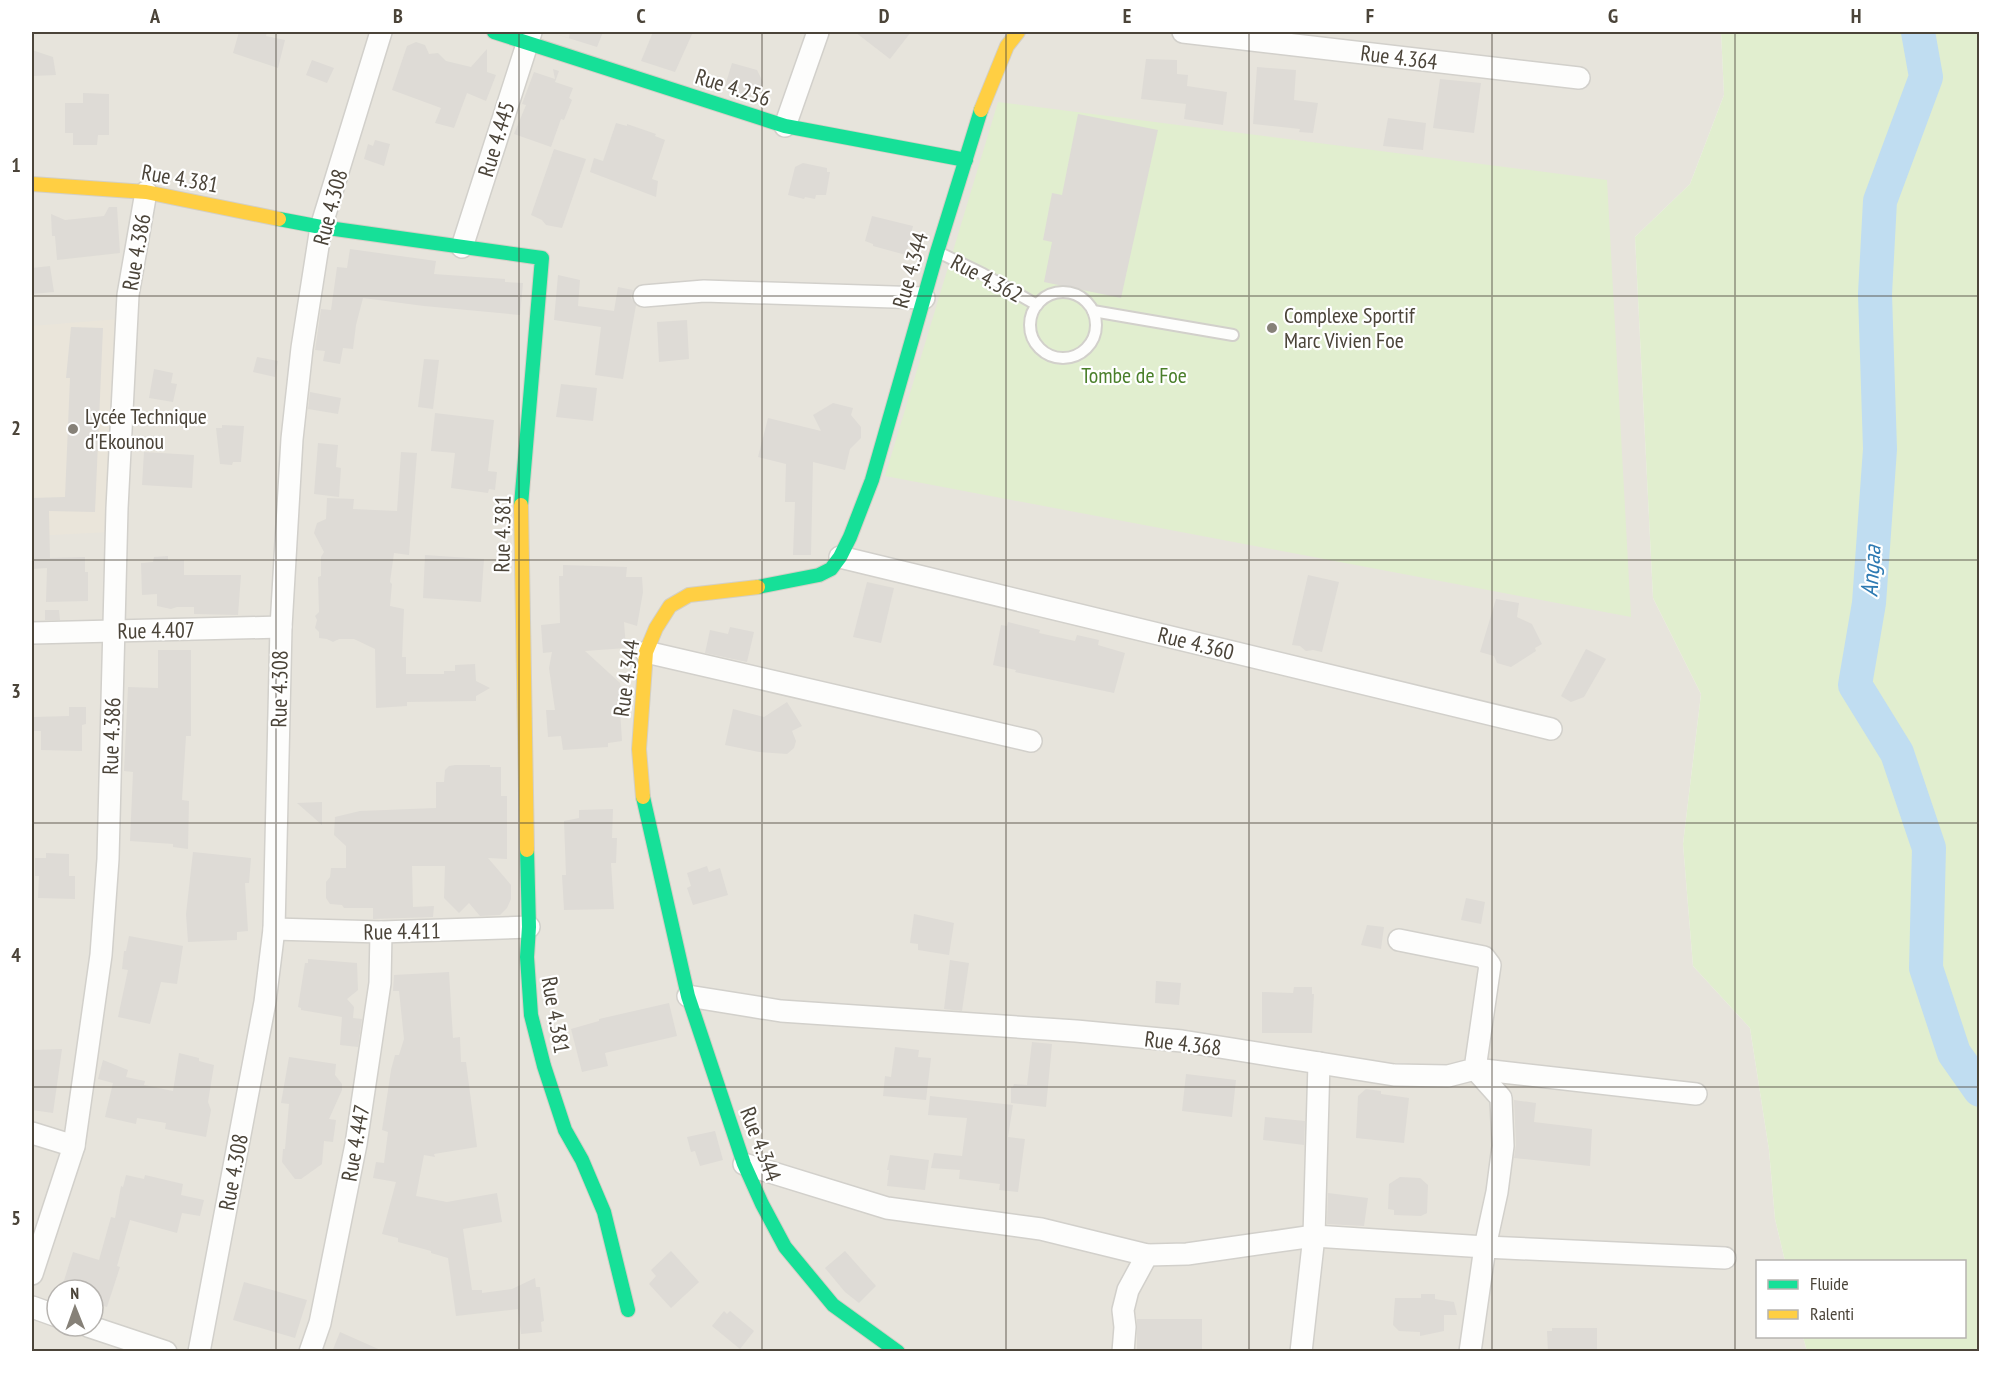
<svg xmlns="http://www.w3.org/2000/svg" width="2011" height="1383" viewBox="0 0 2011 1383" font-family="'PT Sans Narrow',sans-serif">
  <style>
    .residential { fill: #e7e4dc; fill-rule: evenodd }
    .education { fill: #eae5da }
    .green { fill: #e1eecf }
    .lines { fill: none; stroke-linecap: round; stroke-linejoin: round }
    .river { stroke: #c0ddf1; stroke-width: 34 }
    .building { fill: #dedbd6 }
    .lane-casing { stroke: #d2d0cb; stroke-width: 14 }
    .street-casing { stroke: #d2d0cb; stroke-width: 24 }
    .fast-casing { stroke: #d3cfc5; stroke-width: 16 }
    .slow-casing { stroke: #d3cfc5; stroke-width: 16 }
    .lane { stroke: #fdfdfc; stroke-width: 10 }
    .street { stroke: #fdfdfc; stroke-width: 21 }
    .fast { stroke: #16e098; stroke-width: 14 }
    .slow { stroke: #ffcf43; stroke-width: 14 }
    .grid { fill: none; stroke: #4b4439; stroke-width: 1.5; stroke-opacity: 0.55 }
    .poi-dot { fill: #868178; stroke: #fff; stroke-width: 2 }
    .labels { text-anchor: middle; stroke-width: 4.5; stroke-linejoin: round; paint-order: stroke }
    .street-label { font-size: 22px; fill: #4b4439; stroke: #fff }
    .poi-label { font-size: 22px; fill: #4b4439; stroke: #fff; text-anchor: start }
    .park-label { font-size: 22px; fill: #4a7f2a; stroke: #fff }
    .water-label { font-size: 24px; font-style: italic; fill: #2e7ab2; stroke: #fff }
    .neatline { fill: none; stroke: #4b4439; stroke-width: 2 }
    .grid-label { font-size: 20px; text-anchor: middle; font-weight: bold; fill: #4b4439 }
  </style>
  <rect width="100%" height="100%" fill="#f4f2ee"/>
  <path class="residential" d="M32,32h1689l3,63 -34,89 -55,53 18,361 48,96 -18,150 10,122 57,62 19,122 6,69 10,42 -27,1v74l45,1 4,14h-1775zM57,1290h36v36h-36z"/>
  <path class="education" d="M118,319l-8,213 -78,4v-210z"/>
  <g class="green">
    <path d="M1721,32h258v1319h-172l-4,-14 161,-1v-74l-179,-1 -10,-42 -6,-69 -19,-122 -57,-62 -10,-122 18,-150 -48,-96 -18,-361 55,-53 34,-89z"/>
    <path d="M998,102l609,78 24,437 -746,-141z"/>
  </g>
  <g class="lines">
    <path class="river" d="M1918,32l8,45 -46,124 -5,93 5,155 -11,154 -14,82 42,68 32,95 -3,120 28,85 26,37"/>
  </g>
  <g class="building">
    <path d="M239,32h28l-1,4 19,4 -7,28 -45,-15z"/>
    <path d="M549,32l20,6 1,-6h33l-6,15z"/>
    <path d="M653,32h40l-18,40 -34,-11z"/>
    <path d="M855,32h56l-21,27z"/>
    <path d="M416,42l9,3 4,9 9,-1 8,8 25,6 16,-18v23l9,3 -10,26 -19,-8 -13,35 -19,-5 6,-15 -49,-18 15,-44z"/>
    <path d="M32,50l21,7 3,18 -24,1z"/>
    <path d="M1146,59l31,1v14l11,1 -1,11 40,6 -4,33 -39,-6 2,-15 -45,-5z"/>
    <path d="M312,60l22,8 -7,15 -21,-8z"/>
    <path d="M732,63l25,7 6,12 -3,10 -7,1 -2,4 -22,-7v-2l-4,-2z"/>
    <path d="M1257,67l39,3 -2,30 24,3 -5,30 -14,-1 1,-3 -47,-5z"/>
    <path d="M553,69l6,2 -4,11 18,6 -4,10 3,2 -8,20 -3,-1 -10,28 -37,-13 12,-29 -4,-1 12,-32 21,7z"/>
    <path d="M1440,79l41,4 -7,50 -41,-5z"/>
    <path d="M83,93l26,1v41h-11l-1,10h-24v-12h-8v-30h18z"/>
    <path d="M1078,114l80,16 -37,168 -77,-16 8,-40 -9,-2 9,-47 10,2z"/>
    <path d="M1388,118l38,5 -3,27 -40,-4z"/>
    <path d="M616,123l11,3v-2l29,10 -1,2 10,4 -13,39 6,2 -2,16 -66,-25 4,-14 9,3z"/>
    <path d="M375,140l15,4 -6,22 -20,-7 4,-15 5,2z"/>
    <path d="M554,149l32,10 -24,69 -16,-3 -4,-5 -11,-5z"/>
    <path d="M803,163l24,5v4h3l-4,23h-10l-1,4 -10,-2 -1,2 -16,-4 7,-28z"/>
    <path d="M109,207h8l3,46 -63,7 -2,-24h-3l-1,-22 14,6 39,-4z"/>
    <path d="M872,216l41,10 -7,29 -33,-9v-2l-8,-3z"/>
    <path d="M350,249l86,12 -2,13 71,5v3l18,1 -3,32 -96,-9 -61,-8 -7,27 -3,24 -10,-1 -3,16 -17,-3 2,-10 -10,-1 6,-41 10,1 6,-43 10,1z"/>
    <path d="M50,266l4,26 -22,2v-26z"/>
    <path d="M558,275l22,5 -2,26 36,5 4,-24 15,3 -2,8 5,7 -13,74 -28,-4 6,-48 -47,-7z"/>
    <path d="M687,320l2,39 -30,3 -2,-40z"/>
    <path d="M71,327l32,1 -8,184 -46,-1 1,47 35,-1v15h3v29l-42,1 1,-34 -15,1v-71l33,-1 5,-119h-4z"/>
    <path d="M257,357l21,4 -3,16 -22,-5z"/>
    <path d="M424,359l15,1 -6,49 -15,-2z"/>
    <path d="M154,369l19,4 -2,10 6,1 -4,18 -24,-4z"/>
    <path d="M561,384l36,4 -4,33 -37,-4z"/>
    <path d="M310,392l31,6 -3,16 -30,-5z"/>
    <path d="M833,403l20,5 -2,7 10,12v11l-11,11 -5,21 -32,-8 -2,93h-18l2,-53h-10l1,-38 -28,-7 10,-39 53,13 -8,-16z"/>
    <path d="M435,413l59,7 -6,51 9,1 -2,18 -6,-1 -1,4 -37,-5 4,-35 -24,-2z"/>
    <path d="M222,425l22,1 -3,36h-8l-1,3 -12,-1 -4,-36h6z"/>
    <path d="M318,443l20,2 -2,22 5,1 -2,29 -25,-3z"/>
    <path d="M144,452l50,3 -2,33 -50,-3z"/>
    <path d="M401,452l16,1 -8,102 -15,-2 -4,29 2,2 -2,22 14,3 -2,48h4v17h38v-3h11v-6l20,-1 1,17 14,7 -14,8v5l-69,1v4l-31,2 -1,-59 -21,-10h-15l-6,3 -6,-3 -8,-1v-6l-4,-4 2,-8 -2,-4 4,-4 -1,-35 3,-1v-19l3,-5 -10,-19 3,-10 9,-4 1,-21 27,1 -1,10 44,2z"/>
    <path d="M425,555l59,4 -3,43 -58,-4z"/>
    <path d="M168,556v4h16v15h57l-3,40 -44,-1v-7h-17l-6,2 -14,-3v-12l-15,1 -1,-32 12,-1 1,-5z"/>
    <path d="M563,565l64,2 -1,10h16l1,15 -6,34 -13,-4 2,26 -41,3 35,32 1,5 -2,6 3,47 -14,2v4l-45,3 -2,-14 -13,1 -2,-27h9l-6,-42 3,-16 -9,1 -2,-28 19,-2 -1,-47h4z"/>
    <path d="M1308,575l31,7 -17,70 -9,-2 -7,1 -6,-5 -8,-1z"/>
    <path d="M867,582l27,6 -13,55 -28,-6z"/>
    <path d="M1496,599l23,4 -2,14 15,7 10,20 -7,4 1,3 -25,16 -14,-4 -3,-7 -14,-4z"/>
    <path d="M45,610h14l1,10h-15z"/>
    <path d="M1008,622l32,8 -1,3 36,8 2,-6 22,5 -1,5 27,8 -11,40 -99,-21 1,-2 -23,-5 8,-40 6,1z"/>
    <path d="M730,627l24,5 -7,30 -42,-9 5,-23 18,4z"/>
    <path d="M1586,649l20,10 -22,38 -13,5 -10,-6z"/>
    <path d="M158,650h33v86h-5l-4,64 7,1 -1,48 -15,-2v-3l-43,-3 3,-69 -9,-1 4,-84 30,1z"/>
    <path d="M787,702l15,24 -10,5 4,10 -2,7 -7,6 -28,-2 -34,-7 8,-36 31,8z"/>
    <path d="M69,707h17v17l-4,1v26l-41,-1v-19h-8l1,-14 35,-1z"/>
    <path d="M455,765h35v2h11v29h6v63l-19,-1 23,27v14l-4,9 -7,7 -20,1 -11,-13 -10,10 -15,-15 1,-32h-33l1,41 21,-1 -1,11 -60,2v-11h8h-37l-2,-3 -12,-1 -4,-6v-16l4,-5 1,-9h15v-22l-12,-11 1,-18 25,-6 76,-3v-26h8l1,-12 4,-4z"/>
    <path d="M322,802v23l-25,-22z"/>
    <path d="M613,809l-1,29h5l-1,25h-5l3,46 -50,1 -2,-35h4l-2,-54 15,-3v-8z"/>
    <path d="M193,852l58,6 -2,25h-4l3,48 -11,1v8l-49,2 -2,-28z"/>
    <path d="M46,853l23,1v22h6v23l-37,-1 1,-22h-4v-18h11z"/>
    <path d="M707,866l2,6 11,-4 8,27 -35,10 -6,-17 4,-2 -4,-13z"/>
    <path d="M1466,898l19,4 -4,22 -20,-4z"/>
    <path d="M914,914l40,9 -5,32 -31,-5v-6l-8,-1z"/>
    <path d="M1367,925l17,2 -3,22 -20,-4z"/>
    <path d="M129,936l54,10 -6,38 -16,-2 -11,42 -32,-7 10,-47 -6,-1 2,-18h2z"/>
    <path d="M308,959l49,4 1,27 -11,9 7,8 -1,11 9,1 -4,28 -18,-2 2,-28 -41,-7v-2l-3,-1 7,-44h3z"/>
    <path d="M950,960l19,3 -7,48 -18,-2z"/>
    <path d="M449,972l4,66 7,-1 1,25h5l11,85 -43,7 1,3 -11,-2 -8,41 31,6 50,-9 5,29 -39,7 9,61h10v3l30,-4 23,-11 1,9h4l4,34 -3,1 1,10 -21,2 -3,-25 -62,7 -8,-58 -17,-5v-2l-33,-9v-4l-16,-4 14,-52 -23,-4 3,-16 8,1 4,-31 -6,-2 9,-60 4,-15h4l5,-16 -5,-48h-6l1,-16z"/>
    <path d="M1156,981l25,2 -2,22 -24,-2z"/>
    <path d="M1294,987h18v7h2l-2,39h-50v-41l31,1z"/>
    <path d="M669,1003l8,33 -72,17 3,13 -26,6 -11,-43 28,-8v-2z"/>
    <path d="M1032,1042l20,2 -6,63 -35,-4v-16h2l1,-3 13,1z"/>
    <path d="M895,1047l24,3 -1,7 13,1 -5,42 -43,-4 2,-20 6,1z"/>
    <path d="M62,1049l-9,64 -21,-3v-60z"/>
    <path d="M179,1053l20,5v3l15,4 -6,37 3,8 -5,27 -41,-8 1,-6 -29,-5 -1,6 -31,-7 8,-34 -15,-4 5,-19 25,10 -2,7 19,4 -1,4 29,6z"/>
    <path d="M289,1057l47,7 -1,11 7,9v6l-13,29 7,1 -3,22 -9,-1 -2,23 -21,15h-6l-13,-17 1,-13h2l4,-45 -8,-1z"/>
    <path d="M1186,1074l50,6 -4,37 -50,-6z"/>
    <path d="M1366,1089l15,2v3l28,4 -5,45 -48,-5 2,-42z"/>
    <path d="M930,1096l83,9 -5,32 17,2 -7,53 -19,-2 1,-6 -41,-5 1,-9 -29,-2 3,-15 28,3 5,-38 -39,-3z"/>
    <path d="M1514,1100l22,3 -2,19 58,7 -2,37 -76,-8 2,-13z"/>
    <path d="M1265,1117l40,4 -1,24 -41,-5z"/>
    <path d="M715,1131l8,29 -23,6 -5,-15 -4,1 -4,-15z"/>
    <path d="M890,1155l39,5 -4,30 -38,-4 2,-16h-2z"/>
    <path d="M126,1175l18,4 1,-4 38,9 -2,11 23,5 -4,16 -18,-3 -5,20 -47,-13 -13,46 3,1 -13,40 -14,-4v-13h-32l12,-38 26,8 12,-43 4,1 6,-32 2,1z"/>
    <path d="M1400,1177l20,1 8,7 -1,28 -6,3 -27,-1v-5l-6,-1 1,-25z"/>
    <path d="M1328,1193l40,5 -4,28 -37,-2z"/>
    <path d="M671,1251l28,31 -28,26 -22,-24 7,-8 -5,-6z"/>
    <path d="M845,1251l31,35 -17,17 -14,-11 -20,-24z"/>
    <path d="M244,1282l63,18 -12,38 -62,-18z"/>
    <path d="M1421,1294h14v5l19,3 3,13h-13v16l-24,5v-4l-21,-1 -6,-6 2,-27h26z"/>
    <path d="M724,1311l3,3 3,-3 24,20 -14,18 -28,-23z"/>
    <rect x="1137" y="1319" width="65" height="33"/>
    <path d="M1552,1328h45v24h-49l-1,-21h5z"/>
    <path d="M340,1332l45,20h-53z"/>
  </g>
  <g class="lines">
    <defs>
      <g id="lane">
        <path d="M940,253l43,21 54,31"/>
        <circle cx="1063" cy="325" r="33"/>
        <path d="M1093,311l140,24"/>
      </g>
      <g id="street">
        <path d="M1183,32l396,46"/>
        <path d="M785,126l33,-94"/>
        <path d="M462,247l69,-215"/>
        <path d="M644,296l60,-5 220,7"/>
        <path d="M840,557l711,172"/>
        <path d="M32,633l249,-6"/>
        <path d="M646,652l385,89"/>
        <path d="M274,929l107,3 148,-5"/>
        <path d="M688,996l93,15 295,20 106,10 212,34 54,1 27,-7 15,-104 -6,-8 -85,-17"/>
        <path d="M1475,1069l221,25"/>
        <path d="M32,1133l42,13"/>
        <path d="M744,1164l143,44 154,21 106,26 40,-1 127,-18 171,11 240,11"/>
        <path d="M32,1274l42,-128 27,-191 7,-96 9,-351 11,-213 18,-103"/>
        <path d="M32,1307l25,9"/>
        <path d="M88,1326l78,26"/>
        <path d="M199,1352l66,-350 9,-73 7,-302 11,-188 10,-91 19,-121 60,-195"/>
        <path d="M310,1352l10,-29 36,-179 24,-161 1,-51"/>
        <path d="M1123,1352l2,-25 -2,-17 5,-20 19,-35"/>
        <path d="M1301,1352l13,-116 5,-173"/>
        <path d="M1470,1352l15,-105 12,-55 6,-46 -2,-48 -26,-29"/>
      </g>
      <g id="fast">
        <path d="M494,32l291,94 181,34"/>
        <path d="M279,219l42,8 221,31 -21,247"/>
        <path d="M758,587l61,-12 12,-6 9,-12 10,-20 22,-57 65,-228 44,-142"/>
        <path d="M643,797l45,199 56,168 18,40 23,43 48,58 65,47"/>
        <path d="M527,850l2,77 -2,30 4,58 13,51 21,64 17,30 22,52 24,98"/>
      </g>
      <g id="slow">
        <path d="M981,110l26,-64 11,-14"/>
        <path d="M32,184l114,8 133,27"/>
        <path d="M521,505l6,345"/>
        <path d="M643,797l-4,-48 7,-97 10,-24 14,-22 19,-11 69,-8"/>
      </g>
    </defs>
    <use href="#lane" class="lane-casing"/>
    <use href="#street" class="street-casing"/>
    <use href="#fast" class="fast-casing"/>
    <use href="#slow" class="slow-casing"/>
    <use href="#lane" class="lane"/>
    <use href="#street" class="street"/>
    <use href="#fast" class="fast"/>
    <use href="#slow" class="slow"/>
  </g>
  <path class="grid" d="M276,32v1320M519,32v1320M762,32v1320M1006,32v1320M1249,32v1320M1492,32v1320M1735,32v1320M32,296h1948M32,560h1948M32,823h1948M32,1087h1948"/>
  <g class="poi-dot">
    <circle cx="1272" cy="328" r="6"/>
    <circle cx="73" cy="429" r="6"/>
  </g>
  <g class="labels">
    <g class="street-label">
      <text transform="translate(1399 57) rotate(7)" y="8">Rue 4.364</text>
      <text transform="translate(733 87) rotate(18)" y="8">Rue 4.256</text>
      <text transform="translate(496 139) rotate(-73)" y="8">Rue 4.445</text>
      <text transform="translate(180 178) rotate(10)" y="8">Rue 4.381</text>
      <text transform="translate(330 207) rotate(-75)" y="8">Rue 4.308</text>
      <text transform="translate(136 252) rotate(-80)" y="8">Rue 4.386</text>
      <text transform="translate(910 270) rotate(-74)" y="8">Rue 4.344</text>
      <text transform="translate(987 278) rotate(28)" y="8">Rue 4.362</text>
      <text transform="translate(502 534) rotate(-89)" y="8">Rue 4.381</text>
      <text transform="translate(156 630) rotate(-1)" y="8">Rue 4.407</text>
      <text transform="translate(1196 643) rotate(14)" y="8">Rue 4.360</text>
      <text transform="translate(626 678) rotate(-82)" y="8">Rue 4.344</text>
      <text transform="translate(279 689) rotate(-89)" y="8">Rue 4.308</text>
      <text transform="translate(111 736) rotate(-88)" y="8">Rue 4.386</text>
      <text transform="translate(402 931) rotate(-1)" y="8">Rue 4.411</text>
      <text transform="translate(556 1015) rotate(80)" y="8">Rue 4.381</text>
      <text transform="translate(1183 1043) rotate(7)" y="8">Rue 4.368</text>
      <text transform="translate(355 1143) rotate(-80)" y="8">Rue 4.447</text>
      <text transform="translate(761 1144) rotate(69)" y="8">Rue 4.344</text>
      <text transform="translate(233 1172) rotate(-79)" y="8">Rue 4.308</text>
    </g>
    <g class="poi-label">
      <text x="1284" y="323">Complexe Sportif<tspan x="1284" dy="25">Marc Vivien Foe</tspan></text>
      <text x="85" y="424">Lycée Technique<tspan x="85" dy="25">d'Ekounou</tspan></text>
    </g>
    <g class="park-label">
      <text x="1134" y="383">Tombe de Foe</text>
    </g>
    <g class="water-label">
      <text transform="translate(1871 571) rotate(-86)" y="8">Angaa</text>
    </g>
  </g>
  <rect width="2011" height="1383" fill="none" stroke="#ffffff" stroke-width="66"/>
  <rect x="1756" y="1260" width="210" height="78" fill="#ffffff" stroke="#b7b4b0" stroke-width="1.5"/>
  <rect x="1768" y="1280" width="30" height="9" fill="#16e098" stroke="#b7b4b0" stroke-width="1.5"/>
  <text x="1810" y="1290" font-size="18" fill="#4b4439">Fluide</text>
  <rect x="1768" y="1310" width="30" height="9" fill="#ffcf43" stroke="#b7b4b0" stroke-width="1.5"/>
  <text x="1810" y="1320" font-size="18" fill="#4b4439">Ralenti</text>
  <g transform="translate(75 1308) rotate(359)"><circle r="28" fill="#ffffff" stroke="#b7b4b0" stroke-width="1.5"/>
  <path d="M0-4.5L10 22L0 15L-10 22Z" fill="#868178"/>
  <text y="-9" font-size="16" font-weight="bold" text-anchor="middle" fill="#4b4439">N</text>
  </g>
  <rect x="33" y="33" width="1945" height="1317" class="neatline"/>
  <g class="grid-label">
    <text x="155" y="23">A</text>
    <text x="398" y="23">B</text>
    <text x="641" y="23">C</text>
    <text x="884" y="23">D</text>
    <text x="1127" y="23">E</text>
    <text x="1370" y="23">F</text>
    <text x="1613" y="23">G</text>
    <text x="1856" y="23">H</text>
    <text x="16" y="172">1</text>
    <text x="16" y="435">2</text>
    <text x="16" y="698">3</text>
    <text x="16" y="962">4</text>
    <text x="16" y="1225">5</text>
  </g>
</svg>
